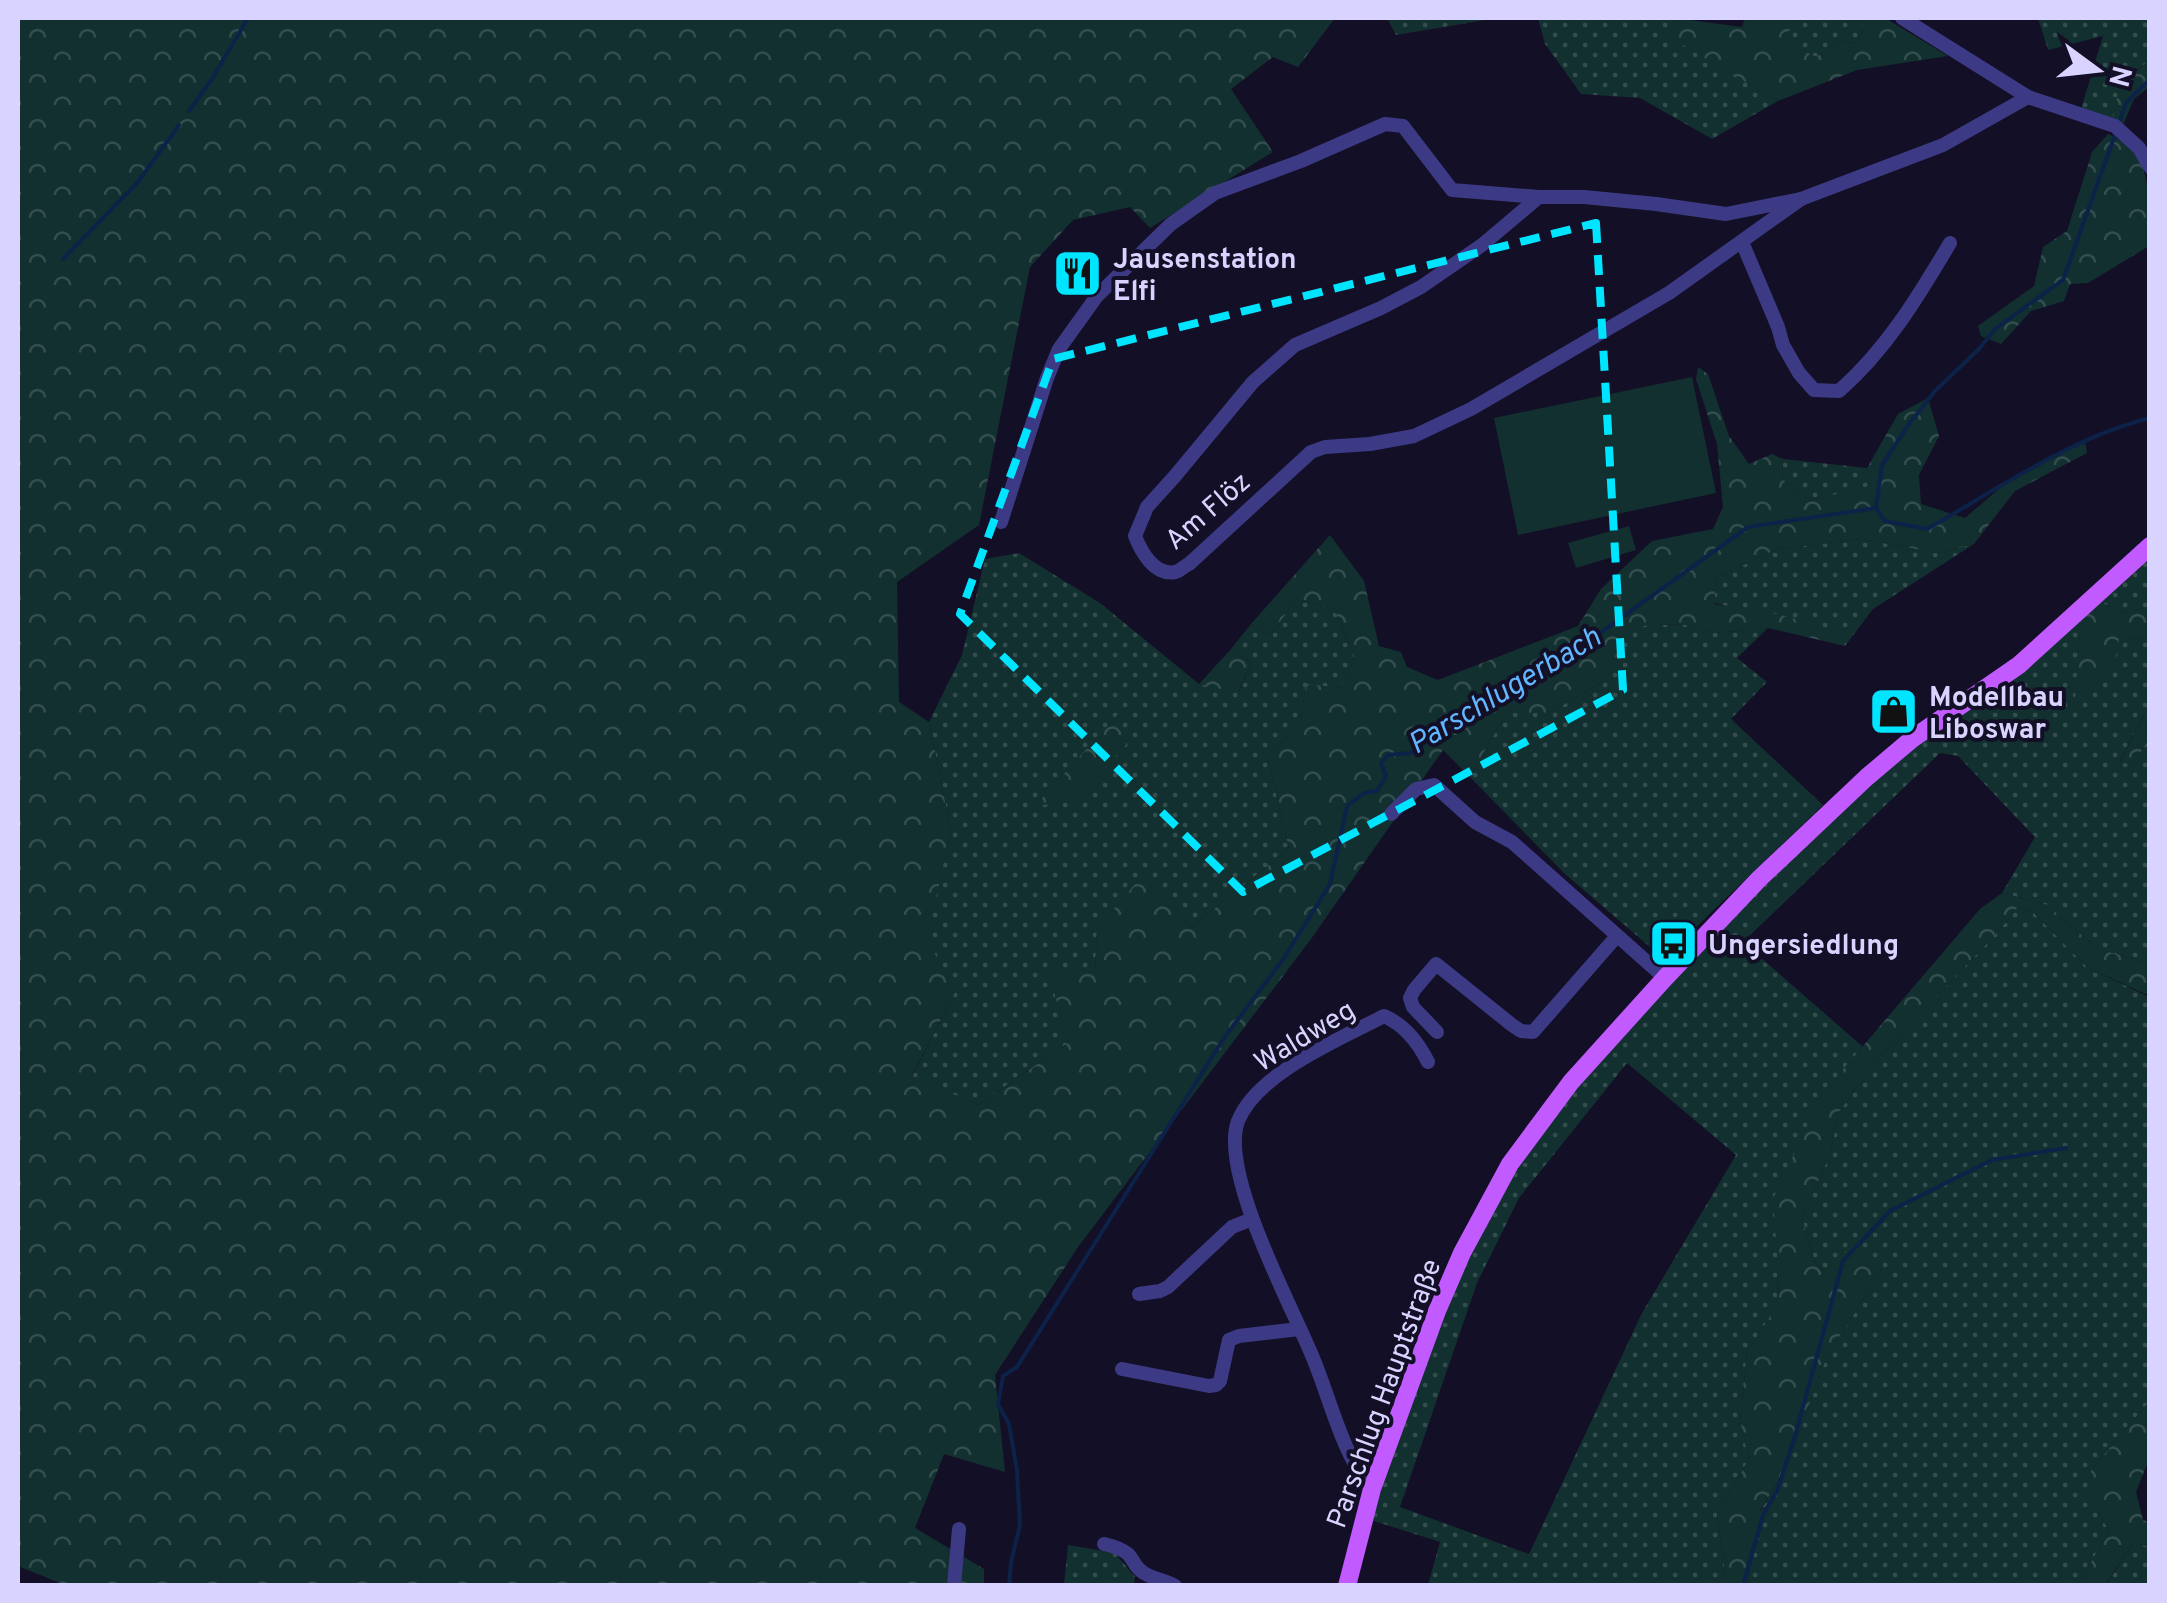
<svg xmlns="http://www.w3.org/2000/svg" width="2167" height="1603" viewBox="0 0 2167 1603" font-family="Overpass,sans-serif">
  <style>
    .grass { fill: url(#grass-dots); fill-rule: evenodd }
    .forest { fill: url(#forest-crowns) }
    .pitch { fill: #12302f }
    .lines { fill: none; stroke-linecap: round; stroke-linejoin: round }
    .stream { stroke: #0c2248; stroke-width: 4 }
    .minor { stroke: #3d3a85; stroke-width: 14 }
    .major { stroke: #c25bff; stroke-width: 18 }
    .marked { fill: none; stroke: #00e5ff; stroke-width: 8; stroke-dasharray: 20 12; stroke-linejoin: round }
    .labels { text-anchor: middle; stroke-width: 8; stroke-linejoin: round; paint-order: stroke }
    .poi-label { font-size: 28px; font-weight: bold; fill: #d9d4ff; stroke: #130f26; text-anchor: start }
    .street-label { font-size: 28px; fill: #d9d4ff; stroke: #130f26 }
    .water-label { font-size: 30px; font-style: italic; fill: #62b6ff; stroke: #130f26 }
  </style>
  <defs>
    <pattern id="grass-dots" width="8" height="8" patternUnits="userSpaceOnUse" patternTransform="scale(2.5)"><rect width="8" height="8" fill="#12302f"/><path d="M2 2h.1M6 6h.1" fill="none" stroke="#344d4e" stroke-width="1.8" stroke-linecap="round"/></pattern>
    <pattern id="forest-crowns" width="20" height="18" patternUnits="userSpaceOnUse" patternTransform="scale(2.5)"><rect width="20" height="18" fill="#12302f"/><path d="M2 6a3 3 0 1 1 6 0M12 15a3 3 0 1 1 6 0" fill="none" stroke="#344d4e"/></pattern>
  </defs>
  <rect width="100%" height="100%" fill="#130f26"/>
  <g class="grass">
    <path d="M1387,18h110l-101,17z"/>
    <path d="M1538,18h136l-7,17 111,66 -66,38 -72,-41 -59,-4 -36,-50z"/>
    <path d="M1799,18h53l12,7 -6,18 -21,-2 -21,16 -35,-17z"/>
    <path d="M2038,18h111v43l-23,17 -13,42 -32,-11 22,-73 -55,14z"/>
    <path d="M1783,459l84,9 11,16 -68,17 -28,-22z"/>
    <path d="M1862,539l76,14 36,-9 -101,65 -28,37 -8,-15 -123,-28 2,-25 61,-29z"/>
    <path d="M1019,553l81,50 99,81 40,8 12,-29 -20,-14 20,-25 20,10 26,-35 37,10 21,48 -13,31 -36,-3 -5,34 -33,40 21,90 -99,79 -43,-57 -50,58 -2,43 -47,-5 20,76 -90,62 -66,-28 42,-83 -28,-57 25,-106 -22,-109 33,-67 23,-96z"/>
    <path d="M2149,554v53l-22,6 -28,-11z"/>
    <path d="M2081,615l-5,85 43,-62 30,1v66l-29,56 13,4 16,-27v225l-51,-14 -51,-44 -45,-12 33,-56 -77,-81 -18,-3 -197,189 120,105 -41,47 -44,174 -1,37 -30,48 -7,68 9,38 -32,55 8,56 -7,15h-290l12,-43 -69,-22 23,-76 50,-137 39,-84 62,-98 66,-79 108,-116 169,-164zM1627,1063l109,92 -94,158 -113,241 -129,-47 77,-224 42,-85z"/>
    <path d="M1682,624l32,9 54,-5 -31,30 30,24 -36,37 92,86 -130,125 -28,30 -101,-87 -94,-96 36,-64h43l50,-29 32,-58z"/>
    <path d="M2017,908l16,4 54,55 62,30v405l-58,68v28l18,33 -31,54 -330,1 3,-29 8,-16v-28l27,-44 40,-111 55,-87 -56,1 -10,-9 -13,-45 29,-66 7,-39 43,-59 115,-120z"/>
    <path d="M2134,1542l15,5v38l-44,1z"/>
    <path d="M1068,1545l47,8 20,24 -1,8 -70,1z"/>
  </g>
  <g class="forest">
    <path d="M18,18h1317l-37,49 -25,-10 -42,32 42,63 -123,76 -20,-21 -57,13 -43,47 -51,258 -82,57 2,120 30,20 22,109 -24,106 27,57 -42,82 66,29 90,-62 -21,-77 48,6 2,-43 50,-59 43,58 99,-79 -21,-90 33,-40 5,-35 36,4 13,-31 -21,-48 -37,-10 -26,35 -20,-10 79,-89 34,46 15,65 22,6 6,15 31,13 140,-54 23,-37 51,-48 61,-12 10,-22 -6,-63 -21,-65 2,-12 10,7 21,62 20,28 23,-10 11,5 -1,20 28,22 67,-17 -10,-16 31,-54 30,-16 11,38 -20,39 2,29 44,14 49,-42 71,-35 2,12 -72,38 -41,53 -36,9 -76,-14 -85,10 -61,29 -2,26 63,10 61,17 7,15 -77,-18 -54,5 -32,-9 -50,2 -33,58 -50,29h-43l-36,64 -27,-27 -132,189 -233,308 -83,128 10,97 -61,-18 -29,74 69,41v16h-919l-47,-19z"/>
    <path d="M1674,18l68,9 3,-9h54l-17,22 34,17 21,-16 21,2 6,-18 -12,-7h33l63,38 -91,14 -79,31 -112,-66z"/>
    <path d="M2149,61v26l-15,12 -11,26 -10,-5c4,-33 11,-40 36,-59z"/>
    <path d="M2108,134c48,20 41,68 41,112l-61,37 -18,1 -6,17 -33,10 -30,33 -20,-8 -3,-10 56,-40 9,-39 24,-16 25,-79z"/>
    <path d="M2099,602l28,11 22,-6v32l-30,-1 -5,32 -39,31 6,-86z"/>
    <path d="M1231,649l20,14 -13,30 -39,-9z"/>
    <path d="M2149,705v33l-16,27 -13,-3z"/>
    <path d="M1119,713l7,32 -50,56 -41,5z"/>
    <path d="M2002,893l45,12 51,44 51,14v30l-4,1 -58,-27 -54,-55 -16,-4 -21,26 -115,120 -43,59 -7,39 -29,66 13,45 10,9 32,-32 24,31 -55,87 -40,111 -27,43v29l-8,16 -3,28h-30l7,-15 -8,-56 32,-55 -9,-38 7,-68 30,-48 1,-37 -5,-69 49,-105 158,-185z"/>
    <path d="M2149,1402v57l-13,33 7,28 6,2v25l-15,-5 -29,43h-27l31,-54 -18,-33v-28z"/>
  </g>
  <g class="pitch">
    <path d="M1692,377l24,116 -198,42 -24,-117z"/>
    <path d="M1629,526l7,24 -60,18 -8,-25z"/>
  </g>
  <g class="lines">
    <g class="stream">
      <path d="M189,111l23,-32 36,-61"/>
      <path d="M2119,123l7,-20 24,-24"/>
      <path d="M63,259l75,-77 41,-57"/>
      <path d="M1876,507l6,-42 27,-41 26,-33 44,-42 16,-20 68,-49 53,-148"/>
      <path d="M1009,1586l2,-24 9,-37 -3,-54 -8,-47 -11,-20 5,-28 14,-9 207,-329 60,-80 46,-74 17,-78 17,-13 13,-2 9,-15 -5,-13 7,-8 23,-2 38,-29 126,-73 173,-124 128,-19 9,13 42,8c71,-40 143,-91 223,-111"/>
      <path d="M1743,1586l20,-71 14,-24 18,-55 48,-175 47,-50 102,-51 74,-12"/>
    </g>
    <g class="minor">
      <path d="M1902,18l126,79 87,29 24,22 11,19"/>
      <path d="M1539,197l-57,48 -61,42 -40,21 -86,37 -42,37 -78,94 -28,31 -12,29c6,15 19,40 40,36 5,-1 9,-6 14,-8l122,-112 14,-5 45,-3 44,-8 57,-27 198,-116 132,-94"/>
      <path d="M1742,242l36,85 5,18 16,28 15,17 25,1c47,-41 79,-94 111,-148"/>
      <path d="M1001,522l46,-144 12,-29 38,-53 74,-72 44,-31 86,-32 84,-37 18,2 49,64 87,7h45l72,7 70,10 75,-15 142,-54 85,-48"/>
      <path d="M1391,814l25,-25 18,-4 41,37 37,20 153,136"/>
      <path d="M1437,1032l-24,-25 -3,-9 4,-8 22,-26 76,61 9,6 12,1 84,-96"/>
      <path d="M1139,1294l21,-3 8,-4 64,-60 20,-8"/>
      <path d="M1122,1369l87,17 7,-1 4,-4 9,-41 10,-4 60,-7"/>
      <path d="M1372,1489c-29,-32 -42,-91 -59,-131 -21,-52 -94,-185 -75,-237 19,-48 102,-82 146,-105 21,9 34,26 44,46"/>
      <path d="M1104,1544c8,2 17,4 24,10 6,6 7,14 16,19 9,6 21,7 31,13"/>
      <path d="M954,1586l5,-57"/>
    </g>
    <path class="major" d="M1347,1586l25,-97 65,-178 25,-58 48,-89 61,-82 94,-104 94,-99 108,-102 45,-38 107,-74 131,-119"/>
  </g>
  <path class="marked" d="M1596,223l27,467 -380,202 -283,-278 93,-255z"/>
  <defs>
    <symbol id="restaurant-square" viewBox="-11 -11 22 22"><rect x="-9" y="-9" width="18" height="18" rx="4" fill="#00e5ff" stroke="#130f26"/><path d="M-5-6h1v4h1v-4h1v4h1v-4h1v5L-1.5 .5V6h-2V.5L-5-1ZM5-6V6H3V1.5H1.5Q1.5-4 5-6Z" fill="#111"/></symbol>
    <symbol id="shop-square" viewBox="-11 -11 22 22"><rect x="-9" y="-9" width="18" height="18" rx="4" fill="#00e5ff" stroke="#130f26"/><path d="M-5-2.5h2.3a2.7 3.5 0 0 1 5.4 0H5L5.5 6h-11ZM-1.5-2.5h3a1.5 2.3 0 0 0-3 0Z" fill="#111"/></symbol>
    <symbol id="bus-square" viewBox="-11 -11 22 22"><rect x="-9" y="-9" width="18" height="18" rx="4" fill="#00e5ff" stroke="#130f26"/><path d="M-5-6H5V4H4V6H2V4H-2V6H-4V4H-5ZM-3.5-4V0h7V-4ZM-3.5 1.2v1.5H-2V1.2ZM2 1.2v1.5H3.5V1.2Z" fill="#111"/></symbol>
  </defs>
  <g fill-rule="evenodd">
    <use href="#restaurant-square" x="1050" y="246" width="55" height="55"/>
    <use href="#shop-square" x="1866" y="684" width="55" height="55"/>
    <use href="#bus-square" x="1646" y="916" width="55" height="55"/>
  </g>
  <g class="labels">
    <g class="poi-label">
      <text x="1113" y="268">Jausenstation<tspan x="1113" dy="32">Elfi</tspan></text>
      <text x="1929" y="706">Modellbau<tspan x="1929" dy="32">Liboswar</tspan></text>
      <text x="1708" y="954">Ungersiedlung</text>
    </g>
    <g class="street-label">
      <text transform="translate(1207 510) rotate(-41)" y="10">Am Flöz</text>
      <text transform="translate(1304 1035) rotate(-31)" y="10">Waldweg</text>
      <text transform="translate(1383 1393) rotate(-70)" y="10">Parschlug Hauptstraße</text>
    </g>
    <g class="water-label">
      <text transform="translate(1504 690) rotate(-31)" y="10">Parschlugerbach</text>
    </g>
  </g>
  <rect width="2167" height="1603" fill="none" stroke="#d9d4ff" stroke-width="40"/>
  <g transform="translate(2097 70) rotate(105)" stroke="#130f26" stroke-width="8" paint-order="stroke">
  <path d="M0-8L18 38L0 25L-18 38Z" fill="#d9d4ff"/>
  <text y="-15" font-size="28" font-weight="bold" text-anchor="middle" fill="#d9d4ff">N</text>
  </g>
</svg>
